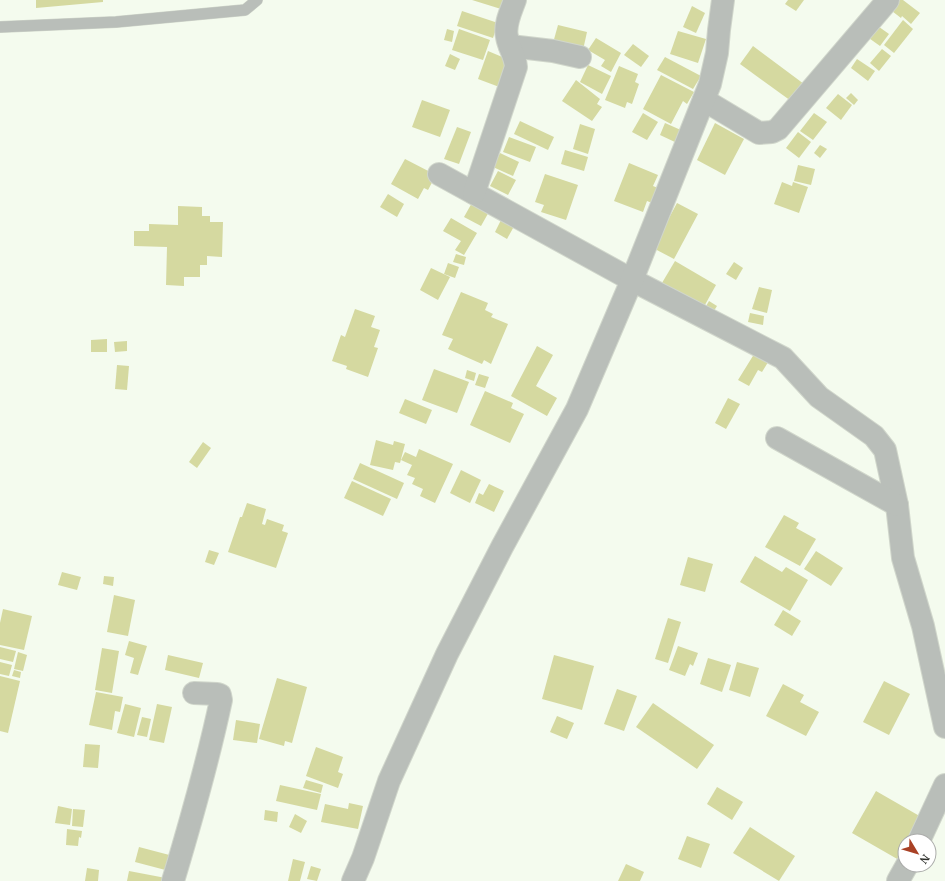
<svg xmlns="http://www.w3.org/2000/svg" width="945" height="881" viewBox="0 0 945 881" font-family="'PT Serif',serif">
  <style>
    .building { fill: #d5d9a0 }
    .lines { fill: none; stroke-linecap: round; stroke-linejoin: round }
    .service-casing { stroke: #d0d6cb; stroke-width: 12 }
    .minor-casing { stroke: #d0d6cb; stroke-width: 24 }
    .service { stroke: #b9beb9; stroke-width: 11 }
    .minor { stroke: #b9beb9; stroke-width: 22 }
  </style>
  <rect width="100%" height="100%" fill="#f4fbee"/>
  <g class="building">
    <path d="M36,0h67v2l-67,6z"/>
    <path d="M472,0h32l-3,9z"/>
    <path d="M788,0h16l-8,11 -11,-7z"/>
    <path d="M895,0h8l17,13 -9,11 -9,-8 -1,2 -13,-10z"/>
    <path d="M692,6l13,7 -9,20 -13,-6z"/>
    <path d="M462,11l36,12 -5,15 -36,-12z"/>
    <path d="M903,20l10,9 -19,24 -10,-8z"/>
    <path d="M875,24l14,10 -9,12 -14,-10z"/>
    <path d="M558,25l29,7 -4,18 -30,-7z"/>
    <path d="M447,29l7,2 -2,11 -8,-2z"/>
    <path d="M459,29l31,11 -7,20 -31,-10z"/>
    <path d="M678,31l28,8 -8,24 -28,-9z"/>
    <path d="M596,38l25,15 -10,19 -10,-6 4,-6 -17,-10z"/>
    <path d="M633,44l16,12 -8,11 -17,-12z"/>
    <path d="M753,46l51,38 -13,17 -51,-37z"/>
    <path d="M882,49l9,7 -12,15 -9,-8z"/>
    <path d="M488,51l24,10 -10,27 -24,-9z"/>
    <path d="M450,54l10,5 -5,11 -10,-4z"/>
    <path d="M665,57l36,19 -8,13 -36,-19z"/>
    <path d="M857,59l18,12 -7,10 -17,-13z"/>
    <path d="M588,65l23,11 -9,18 -22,-12z"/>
    <path d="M619,66l19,8 -3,8 4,2 -7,20 -5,-2 -2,6 -20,-8z"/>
    <path d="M661,75l33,17 -7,12 -4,-3 -12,23 -28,-15z"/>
    <path d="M576,80l24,19 -3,5 5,3 -10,14 -30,-20z"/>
    <path d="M851,93l7,7 -4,5 -8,-7z"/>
    <path d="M838,94l14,11 -11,15 -15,-12z"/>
    <path d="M422,100l28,10 -10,27 -28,-10z"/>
    <path d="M643,113l15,9 -11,18 -15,-8z"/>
    <path d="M814,113l13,9 -14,18 -13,-9z"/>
    <path d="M520,121l34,16 -6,13 -34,-16z"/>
    <path d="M665,123l18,8 -6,12 -17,-8z"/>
    <path d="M715,123l29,16 -19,36 -28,-15z"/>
    <path d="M580,124l15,5 -7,25 -15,-5z"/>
    <path d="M457,127l14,5 -12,32 -15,-5z"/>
    <path d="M798,132l13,10 -12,16 -13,-10z"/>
    <path d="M509,137l27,10 -6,15 -27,-10z"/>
    <path d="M820,145l7,4 -7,9 -6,-5z"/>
    <path d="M565,150l23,7 -4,14 -23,-7z"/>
    <path d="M500,153l19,9 -6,14 -20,-9z"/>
    <path d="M405,159l31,16 -8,15 -4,-2 -6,11 -27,-15z"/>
    <path d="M629,163l29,12 -5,11 5,2 -6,15 -5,-2 -4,11 -29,-11z"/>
    <path d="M798,165l17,4 -4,16 -17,-4z"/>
    <path d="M498,171l18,9 -8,15 -18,-9z"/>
    <path d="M545,174l33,11 -12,35 -25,-8 3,-7 -9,-3z"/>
    <path d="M782,182l10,4 1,-4 15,5 -9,26 -25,-9z"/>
    <path d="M482,185l17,9 -18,32 -17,-9z"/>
    <path d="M388,194l16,10 -7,13 -17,-10z"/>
    <path d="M677,203l21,11 -24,45 -21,-11z"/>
    <path d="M178,206l24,1v9h8v6h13l-1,35 -15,-1v9h-7v12h-16v9l-18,-1 1,-38 -33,-1v-15h15v-7l29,1z"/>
    <path d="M505,212l13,7 -11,20 -12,-7z"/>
    <path d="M451,218l26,15 -13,22 -9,-5 6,-9 -18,-10z"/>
    <path d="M456,254l10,3 -2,8 -11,-3z"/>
    <path d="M675,261l41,24 -15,27 -42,-24z"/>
    <path d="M734,262l9,6 -7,12 -10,-6z"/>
    <path d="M448,263l11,4 -4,11 -11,-4z"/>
    <path d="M431,268l19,9 -12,23 -18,-10z"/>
    <path d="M759,287l13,3 -5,23 -15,-4z"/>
    <path d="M461,292l27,11 -3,7 8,4 -2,3 17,7 -17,40 -7,-4 -2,4 -34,-15 5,-10 -11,-4z"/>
    <path d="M709,301l8,5 -7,11 -8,-4z"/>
    <path d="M355,309l20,7 -4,11 9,3 -6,17 4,1 -10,29 -22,-8 1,-3 -15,-5 9,-26 4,2z"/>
    <path d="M750,313l14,3 -1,9 -15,-3z"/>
    <path d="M107,339v13h-16v-12z"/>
    <path d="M127,341v10l-12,1 -1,-10z"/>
    <path d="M537,346l16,9 -17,31 21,12 -10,18 -36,-20z"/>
    <path d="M756,351l14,8 -8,13 -4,-2 -9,16 -11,-6z"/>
    <path d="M117,365l12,1 -2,24 -12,-1z"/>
    <path d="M434,369l35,13 -12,31 -35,-13z"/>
    <path d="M467,370l9,3 -2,8 -9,-3z"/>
    <path d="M479,374l10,3 -4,11 -10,-3z"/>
    <path d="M485,391l28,12 -2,5 13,6 -14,29 -40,-18z"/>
    <path d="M728,398l12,6 -14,25 -11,-6z"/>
    <path d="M405,399l27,11 -6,14 -27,-11z"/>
    <path d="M376,440l17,5 1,-4 11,3 -5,19 -5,-1 -2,8 -23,-5z"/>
    <path d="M203,442l8,6 -14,20 -8,-6z"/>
    <path d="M419,449l34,15 -18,39 -15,-7 3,-7 -11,-5 3,-6 -8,-3 5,-10 -11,-5 4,-8 11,5z"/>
    <path d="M360,463l44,20 -7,16 -44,-20z"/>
    <path d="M461,470l20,10 -11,23 -20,-10z"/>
    <path d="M352,481l39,18 -8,17 -39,-18z"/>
    <path d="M489,484l15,7 -10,21 -19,-9 4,-10 4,2z"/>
    <path d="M247,503l19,6 -4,15 3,1 2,-6 17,6 -2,6 6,2 -12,35 -48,-16 12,-35h2z"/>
    <path d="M784,515l15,8 -3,5 20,11 -16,27 -35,-19z"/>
    <path d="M209,550l10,3 -5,12 -9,-3z"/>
    <path d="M816,551l27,17 -12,18 -27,-17z"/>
    <path d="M755,556l27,16 4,-5 22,13 -18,31 -50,-29z"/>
    <path d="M688,557l25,7 -8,28 -25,-7z"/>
    <path d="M62,572l19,5 -4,13 -19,-5z"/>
    <path d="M104,576l10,1 -1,9 -10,-2z"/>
    <path d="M114,595l21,5 -7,36 -21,-4z"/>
    <path d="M3,609l29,7 -8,34 -24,-5v-22z"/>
    <path d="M783,610l18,11 -9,15 -18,-11z"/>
    <path d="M668,618l13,4 -13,41 -13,-4z"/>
    <path d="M129,641l18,5 -9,29 -8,-2 4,-15 -9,-3z"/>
    <path d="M678,646l20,7 -5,13 -3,-2 -5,12 -16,-6z"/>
    <path d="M0,647l16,4 -3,11 -13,-3z"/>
    <path d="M102,648l17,3 -7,42 -17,-3z"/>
    <path d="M18,652l9,3 -4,16 -9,-2z"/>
    <path d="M168,655l35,8 -4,15 -34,-8z"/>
    <path d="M554,655l40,11 -12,44 -40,-11z"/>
    <path d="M708,658l23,7 -9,27 -22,-8z"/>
    <path d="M0,662l12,3 -3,11 -9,-2z"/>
    <path d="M737,662l22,6 -9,29 -21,-7z"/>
    <path d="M14,670l7,2 -1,6 -8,-2z"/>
    <path d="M0,676l20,5 -12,52 -8,-2z"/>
    <path d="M277,678l30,9 -15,56 -7,-2 -1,5 -25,-7z"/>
    <path d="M884,681l26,13 -21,41 -26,-13z"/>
    <path d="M783,684l21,11 -4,7 19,10 -13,24 -40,-20z"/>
    <path d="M617,689l20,7 -13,35 -20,-7z"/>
    <path d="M96,692l27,5 -3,15 -5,-1 -3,19 -23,-5z"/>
    <path d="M653,703l61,42 -17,24 -61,-42z"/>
    <path d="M125,704l16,4 -7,29 -17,-4z"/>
    <path d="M157,704l15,3 -8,36 -15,-3z"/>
    <path d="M557,716l17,7 -7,16 -17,-7z"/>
    <path d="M142,717l9,2 -4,18 -10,-2z"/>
    <path d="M236,720l24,4 -3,19 -24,-3z"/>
    <path d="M85,744l15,1 -2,23 -15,-1z"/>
    <path d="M316,747l27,10 -5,15 5,2 -5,14 -32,-12z"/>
    <path d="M306,780l17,5 -2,8 -18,-5z"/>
    <path d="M280,785l41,9 -4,16 -41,-9z"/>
    <path d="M717,787l26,15 -11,18 -25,-16z"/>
    <path d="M876,791l47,27 -13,23h-5v9l-6,10 -47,-27z"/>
    <path d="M349,803l14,3 -5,23 -37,-7 4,-18 23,5z"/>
    <path d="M58,806l14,3 -2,16 -15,-2z"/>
    <path d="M73,809l12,1 -2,17 -11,-1z"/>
    <path d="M265,810l13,2 -1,10 -13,-2z"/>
    <path d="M295,814l12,7 -6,12 -12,-6z"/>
    <path d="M750,827l45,29 -16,25 -46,-28z"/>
    <path d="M67,829l15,2 -1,7 -2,-1 -1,9 -12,-1z"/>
    <path d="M687,836l23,8 -9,24 -23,-9z"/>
    <path d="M139,847l38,10 -4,15 -38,-10z"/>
    <path d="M293,859l12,3 -5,19h-12z"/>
    <path d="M626,864l18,8 -4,9h-22z"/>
    <path d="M311,866l10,3 -4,12 -10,-2z"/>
    <path d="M87,868l12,2 -1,11h-13z"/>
    <path d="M129,871l42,8 -1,2h-43z"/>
  </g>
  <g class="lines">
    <defs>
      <path id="service" d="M0,27l116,-5 129,-12 12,-10"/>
      <g id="minor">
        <path d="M510,46l43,5 27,6"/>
        <path d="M704,100l55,33 13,-1 6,-3 110,-129"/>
        <path d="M439,174l193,106 151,78 36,39 55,39 11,14 12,55 6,53 20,68 22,101"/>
        <path d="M474,193l42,-126c-1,-13 -7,-18 -9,-30 -3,-12 4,-26 8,-37"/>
        <path d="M777,438l120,67"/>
        <path d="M919,841l26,-56"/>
        <path d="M173,881c18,-60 35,-120 48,-181l-1,-5 -3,-1 -23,-1"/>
        <path d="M353,881l10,-23 26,-77 58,-127 55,-107 75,-138 55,-129 78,-196 7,-31 2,-23 4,-30"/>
        <path d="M898,881l9,-16"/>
      </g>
    </defs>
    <use href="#service" class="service-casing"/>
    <use href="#minor" class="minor-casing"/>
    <use href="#service" class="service"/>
    <use href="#minor" class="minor"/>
  </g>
  <g transform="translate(917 853) rotate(128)"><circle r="19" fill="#ffffff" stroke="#abacaa"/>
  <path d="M0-3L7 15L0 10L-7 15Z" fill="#a94125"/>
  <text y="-6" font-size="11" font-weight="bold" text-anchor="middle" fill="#2d2f2a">N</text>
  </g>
</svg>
